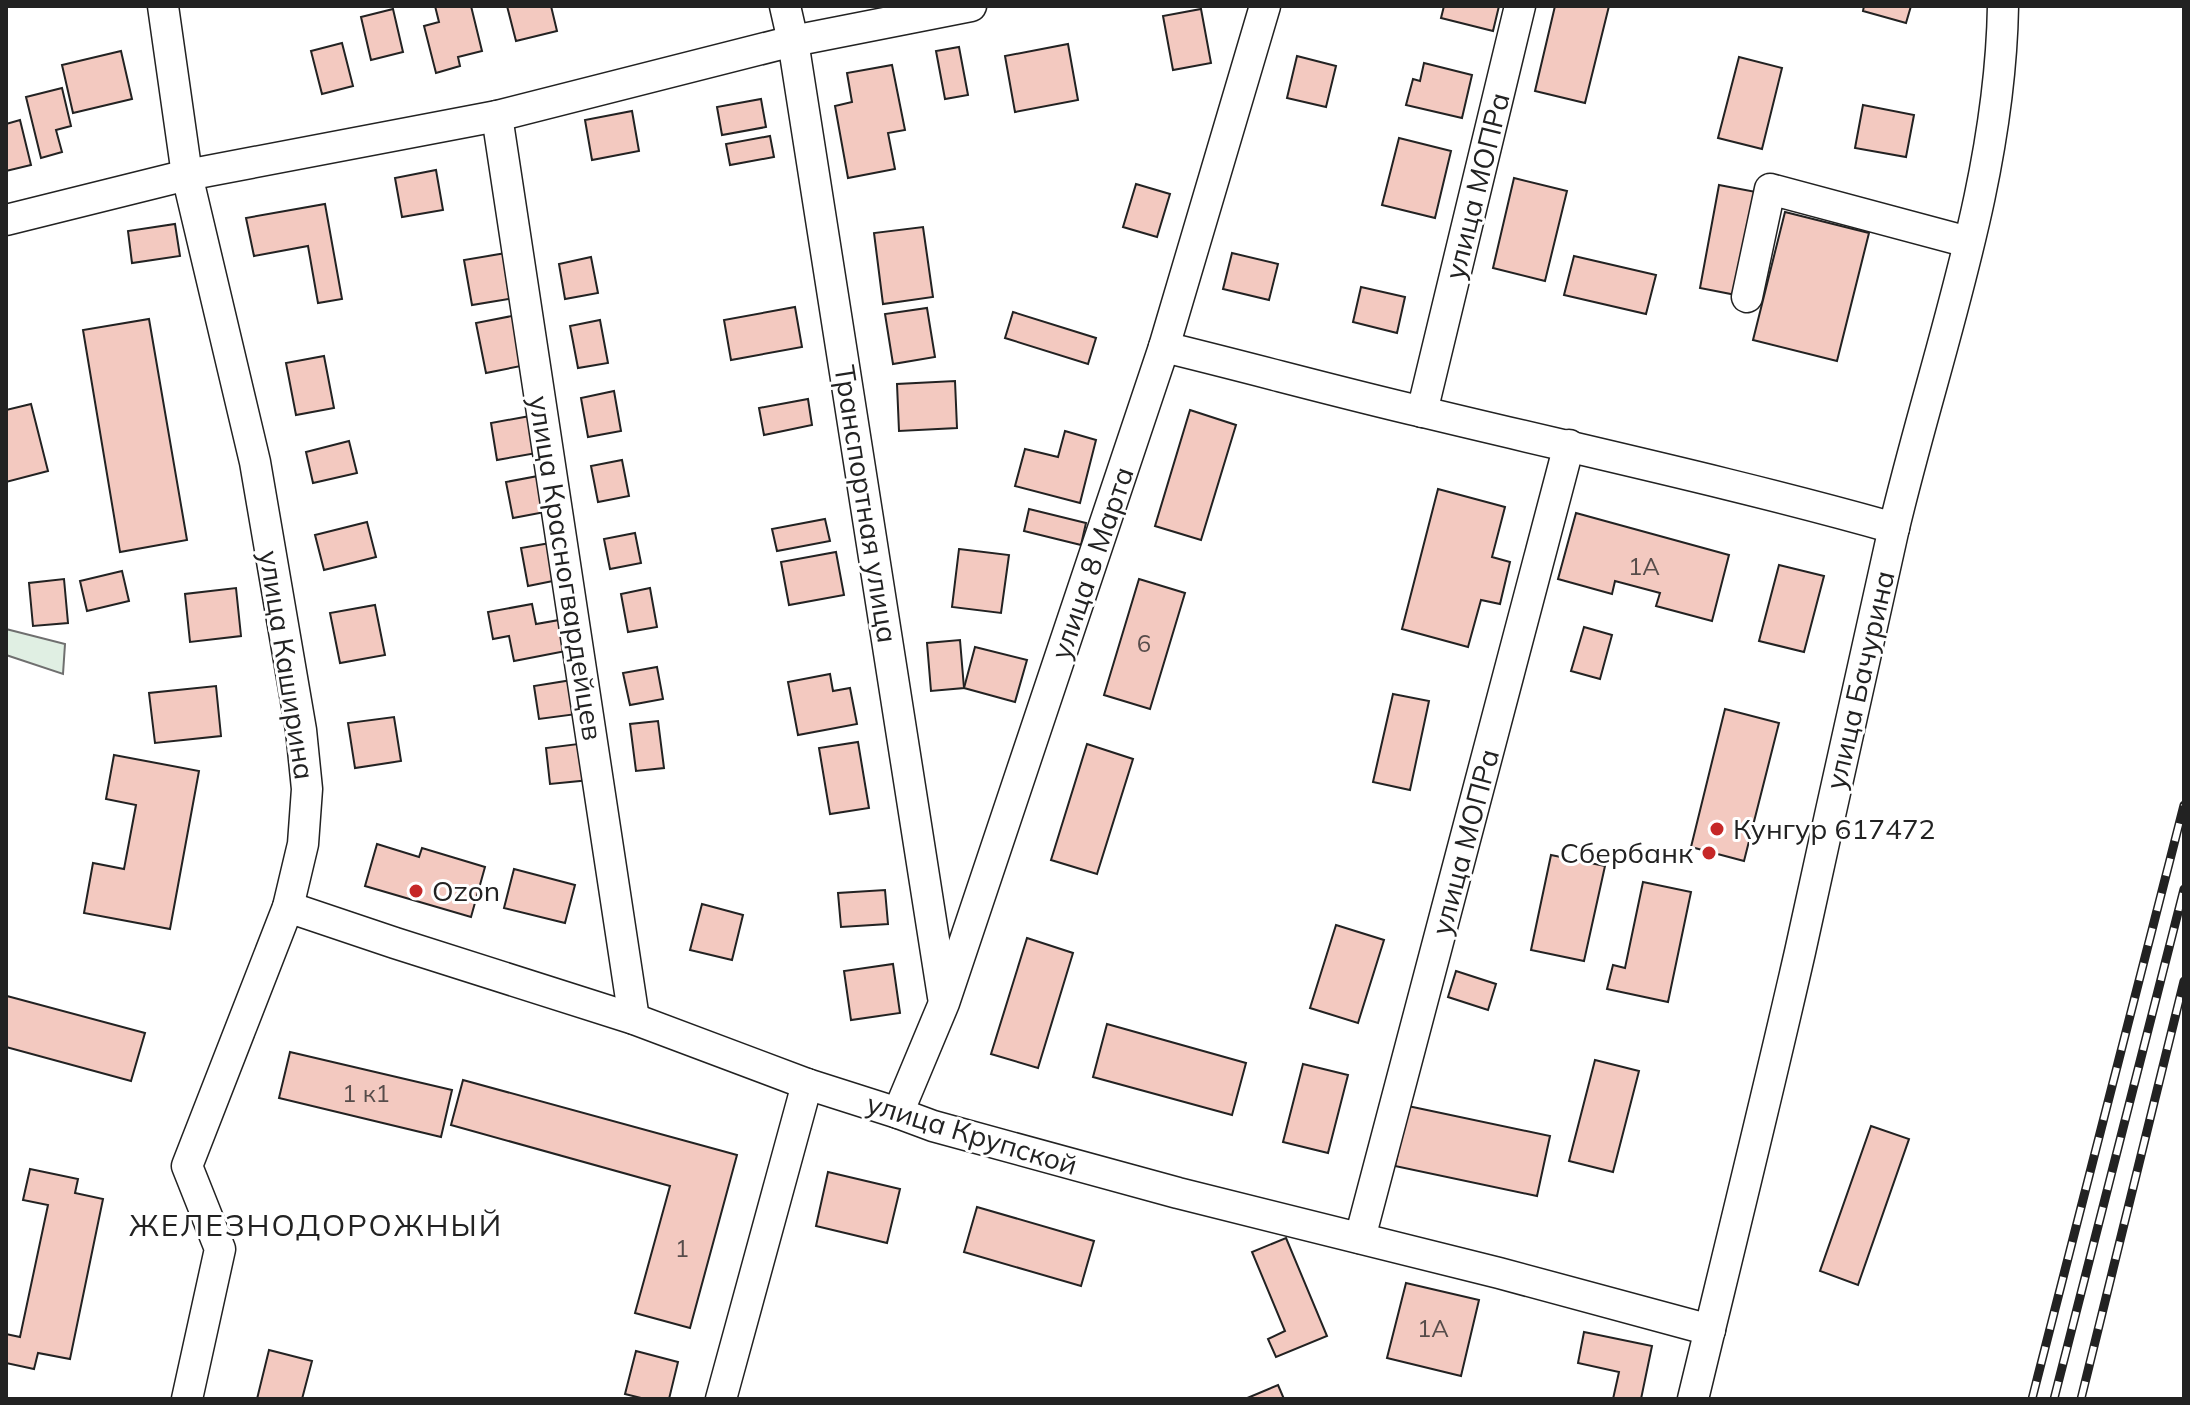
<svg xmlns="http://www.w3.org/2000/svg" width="2190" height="1405" viewBox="0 0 2190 1405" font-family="Mulish,sans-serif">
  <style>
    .green { fill: #e0efe3; stroke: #6f6f6f; stroke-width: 2 }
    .building { fill: #f3c9c0; stroke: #222; stroke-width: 2 }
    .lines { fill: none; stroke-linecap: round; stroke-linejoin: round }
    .minor-casing { stroke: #222; stroke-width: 33 }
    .minor { stroke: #fff; stroke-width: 30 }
    .rail-casing { stroke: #222; stroke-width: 9 }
    .rail { stroke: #fff; stroke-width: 6; stroke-dasharray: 18; stroke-linecap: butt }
    .poi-dot { fill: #c62828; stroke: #fff; stroke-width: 3 }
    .labels { text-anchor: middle; stroke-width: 6; stroke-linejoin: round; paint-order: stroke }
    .number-label { font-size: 24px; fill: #564c4a }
    .street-label { font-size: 28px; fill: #222; stroke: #fff }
    .poi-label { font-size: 28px; fill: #222; stroke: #fff; text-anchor: start }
    .neighbourhood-label { font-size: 30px; letter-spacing: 2px; fill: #222; stroke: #fff }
  </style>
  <rect width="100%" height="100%" fill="#fff"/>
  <path class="green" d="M6,629l59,15 -2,30 -57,-19z"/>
  <g class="building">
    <path d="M435,6h36l11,45 -24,6 2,9 -24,7 -12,-47 15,-4z"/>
    <path d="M507,6h44l6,25 -41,10z"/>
    <path d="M1444,6h55l-6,25 -52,-13z"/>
    <path d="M1555,6h54l-24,97 -50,-12z"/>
    <path d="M1864,6h47l-5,17 -43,-12z"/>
    <path d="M393,9l10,43 -32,8 -10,-43z"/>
    <path d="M1201,9l10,54 -38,7 -10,-54z"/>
    <path d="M342,43l11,43 -31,8 -11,-43z"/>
    <path d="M1068,44l10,56 -63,12 -10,-56z"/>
    <path d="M959,47l9,48 -23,4 -9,-48z"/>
    <path d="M121,51l11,48 -59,14 -11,-48z"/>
    <path d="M1297,56l39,10 -10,41 -39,-9z"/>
    <path d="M1739,57l43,11 -20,81 -44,-11z"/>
    <path d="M1424,63l48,12 -10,43 -56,-13 7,-26 7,2z"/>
    <path d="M892,65l13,65 -17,3 7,36 -47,9 -13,-72 17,-4 -5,-29z"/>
    <path d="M62,88l9,38 -15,4 6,22 -21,6 -15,-61z"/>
    <path d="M761,99l5,28 -44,8 -5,-28z"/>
    <path d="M1863,105l51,10 -8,42 -51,-9z"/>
    <path d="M632,111l7,40 -47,9 -7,-40z"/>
    <path d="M20,120l11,45 -25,6v-47z"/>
    <path d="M770,136l4,21 -44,8 -4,-21z"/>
    <path d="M1399,138l52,13 -16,67 -53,-13z"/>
    <path d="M436,170l7,40 -41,7 -7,-39z"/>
    <path d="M1514,178l53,13 -22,90 -52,-13z"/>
    <path d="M1136,184l34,10 -13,43 -34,-10z"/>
    <path d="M1719,185l37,7 -20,103 -36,-7z"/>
    <path d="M325,204l17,95 -24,4 -10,-57 -54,10 -8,-38z"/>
    <path d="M1785,212l84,21 -32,128 -84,-21z"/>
    <path d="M175,224l5,32 -48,7 -4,-32z"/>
    <path d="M923,227l10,70 -50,7 -9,-71z"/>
    <path d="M506,253l8,45 -42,7 -8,-45z"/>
    <path d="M1232,253l46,11 -9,36 -46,-11z"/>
    <path d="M1574,256l82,19 -10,39 -82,-19z"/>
    <path d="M591,257l7,36 -33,6 -6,-35z"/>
    <path d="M1361,287l44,10 -8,36 -44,-11z"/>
    <path d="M795,307l7,40 -71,13 -7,-40z"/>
    <path d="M927,308l8,49 -42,7 -8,-50z"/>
    <path d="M1013,312l83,26 -8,26 -83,-26z"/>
    <path d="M517,315l9,50 -40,8 -10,-50z"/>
    <path d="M149,319l38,221 -67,12 -37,-222z"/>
    <path d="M600,320l8,43 -30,5 -8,-42z"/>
    <path d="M324,356l10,52 -38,7 -10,-52z"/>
    <path d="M955,381l2,47 -58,3 -2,-47z"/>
    <path d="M614,391l7,40 -33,6 -7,-39z"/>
    <path d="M808,399l4,26 -48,10 -5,-27z"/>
    <path d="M31,404l17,67 -42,11v-72z"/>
    <path d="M1190,410l46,15 -35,115 -46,-14z"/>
    <path d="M541,414l7,37 -51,9 -6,-37z"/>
    <path d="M1065,431l31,9 -16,63 -65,-17 10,-37 33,8z"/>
    <path d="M349,441l8,32 -44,10 -7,-31z"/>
    <path d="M622,460l7,36 -31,6 -7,-36z"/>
    <path d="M538,476l7,36 -32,6 -7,-36z"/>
    <path d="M1438,489l67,18 -13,50 18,5 -10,42 -19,-4 -13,47 -66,-18z"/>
    <path d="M1029,509l57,14 -5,22 -57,-14z"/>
    <path d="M1576,513l153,42 -17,66 -56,-15 4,-13 -45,-12 -3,13 -54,-15z"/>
    <path d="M825,519l5,22 -53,10 -5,-22z"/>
    <path d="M367,522l9,35 -52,13 -9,-35z"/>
    <path d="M635,533l6,30 -31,6 -6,-30z"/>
    <path d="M556,542l7,37 -35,7 -7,-38z"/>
    <path d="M959,549l50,6 -8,58 -49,-6z"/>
    <path d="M836,552l8,43 -55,10 -8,-43z"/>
    <path d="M1779,565l45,11 -20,76 -45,-11z"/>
    <path d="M122,571l7,30 -42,10 -7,-30z"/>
    <path d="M64,579l4,44 -35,3 -4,-43z"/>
    <path d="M1139,579l46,14 -35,116 -46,-14z"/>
    <path d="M236,588l5,48 -51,6 -5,-48z"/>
    <path d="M650,588l7,39 -29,5 -7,-38z"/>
    <path d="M532,604l4,20 29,-5 6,31 -57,11 -5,-25 -16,3 -5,-27z"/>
    <path d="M375,605l10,50 -45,8 -10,-50z"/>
    <path d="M1584,627l28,8 -12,44 -29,-8z"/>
    <path d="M960,640l4,48 -33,3 -4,-48z"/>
    <path d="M975,647l52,13 -12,42 -51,-14z"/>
    <path d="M657,667l6,32 -33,6 -7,-32z"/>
    <path d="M830,674l3,17 17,-3 7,36 -59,11 -10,-53z"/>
    <path d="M572,680l5,34 -38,5 -5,-33z"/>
    <path d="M216,686l5,50 -66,7 -6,-50z"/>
    <path d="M1393,694l36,7 -19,89 -37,-8z"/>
    <path d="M1725,709l54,14 -35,138 -53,-14z"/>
    <path d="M394,717l7,44 -46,7 -7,-45z"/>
    <path d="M658,721l6,47 -28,3 -6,-47z"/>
    <path d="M858,742l11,66 -39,6 -11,-66z"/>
    <path d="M586,743l4,37 -40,4 -4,-36z"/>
    <path d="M1087,744l46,15 -36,115 -46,-14z"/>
    <path d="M114,755l85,16 -29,158 -86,-16 9,-50 31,6 12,-64 -30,-6z"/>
    <path d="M377,844l42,13 3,-9 63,19 -14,50 -106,-31z"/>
    <path d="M1551,855l54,11 -21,95 -53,-11z"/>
    <path d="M514,869l61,16 -10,38 -61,-15z"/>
    <path d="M1643,882l48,10 -23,110 -61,-13 6,-24 12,3z"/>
    <path d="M885,890l3,34 -47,3 -3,-34z"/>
    <path d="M702,904l41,11 -11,45 -42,-10z"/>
    <path d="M1336,925l48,15 -26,83 -48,-15z"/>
    <path d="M1027,938l46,15 -35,115 -47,-14z"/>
    <path d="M893,964l7,49 -49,7 -7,-49z"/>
    <path d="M1456,971l40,13 -8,26 -40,-13z"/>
    <path d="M7,996l138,37 -14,48 -125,-34z"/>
    <path d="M1107,1024l139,39 -14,52 -139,-38z"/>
    <path d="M290,1052l162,38 -11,47 -162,-39z"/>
    <path d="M1595,1060l44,11 -26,101 -44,-11z"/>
    <path d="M1303,1064l45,11 -20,78 -45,-11z"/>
    <path d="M463,1080l274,75 -47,173 -55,-15 35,-127 -219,-61z"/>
    <path d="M1408,1106l142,30 -13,60 -142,-30z"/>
    <path d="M1871,1126l38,13 -51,146 -38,-14z"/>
    <path d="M30,1169l48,10 -3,14 28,6 -33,160 -32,-6 -4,16 -28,-6v-29l14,3 28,-132 -25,-5z"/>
    <path d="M828,1172l72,17 -13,54 -71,-17z"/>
    <path d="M977,1207l117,34 -13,45 -117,-34z"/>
    <path d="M1286,1238l41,98 -51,21 -8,-18 17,-8 -33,-79z"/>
    <path d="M1406,1283l73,17 -18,76 -74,-18z"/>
    <path d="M1584,1332l68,14 -11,53h-28l6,-27 -41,-9z"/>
    <path d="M269,1350l43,11 -10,38h-45z"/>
    <path d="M636,1351l42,11 -9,37h-24l-20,-5z"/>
    <path d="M1278,1385l6,14h-39z"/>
  </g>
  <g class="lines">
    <defs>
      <g id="minor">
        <path d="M163,6l24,169 68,287 46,268 6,59 -4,55 -15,63 -101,259 33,83 -33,150"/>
        <path d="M785,6l8,35 150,956"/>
        <path d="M497,116l137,903"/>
        <path d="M6,220l181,-45 310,-59 296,-75 178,-35"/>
        <path d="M1747,297l23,-108 198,53"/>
        <path d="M1164,347c87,21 173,45 259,65 157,38 315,72 471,116"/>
        <path d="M1422,412l98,-406"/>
        <path d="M288,907l107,36 239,76 173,65 91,29 35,13 245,67 321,80 211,57"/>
        <path d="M898,1113l46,-110 220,-656 101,-341"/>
        <path d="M1360,1238l209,-793"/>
        <path d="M721,1399l86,-315"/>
        <path d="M1693,1399c36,-149 73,-298 107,-447 31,-140 61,-281 93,-420 41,-174 107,-345 110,-526"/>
      </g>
    </defs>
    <use href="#minor" class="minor-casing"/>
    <use href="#minor" class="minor"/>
    <defs>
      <g id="rail">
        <path d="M2032,1399l152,-594"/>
        <path d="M2054,1399l130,-510"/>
        <path d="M2081,1399l103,-418"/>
      </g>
    </defs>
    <use href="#rail" class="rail-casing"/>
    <use href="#rail" class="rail"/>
  </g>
  <g class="poi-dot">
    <circle cx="1717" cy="829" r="8"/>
    <circle cx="1709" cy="853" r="8"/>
    <circle cx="416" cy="891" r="8"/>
  </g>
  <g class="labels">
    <g class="number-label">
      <text x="1644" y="575">1А</text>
      <text x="1144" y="652">6</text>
      <text x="366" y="1102">1 к1</text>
      <text x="682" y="1257">1</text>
      <text x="1433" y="1337">1А</text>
    </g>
    <g class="street-label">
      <text transform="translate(1477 186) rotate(-76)" y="10">улица МОПРа</text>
      <text transform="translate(866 504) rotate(81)" y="10">Транспортная улица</text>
      <text transform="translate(1092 563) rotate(-71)" y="10">улица 8 Марта</text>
      <text transform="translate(566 568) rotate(81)" y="10">улица Красногвардейцев</text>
      <text transform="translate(287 665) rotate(81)" y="10">улица Каширина</text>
      <text transform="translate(1860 680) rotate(-77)" y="10">улица Бачурина</text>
      <text transform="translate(1465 842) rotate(-75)" y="10">улица МОПРа</text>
      <text transform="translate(972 1134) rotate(17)" y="10">улица Крупской</text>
    </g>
    <g class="poi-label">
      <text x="1733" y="839">Кунгур 617472</text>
      <text x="1693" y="863" text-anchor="end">Сбербанк</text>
      <text x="432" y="901">Ozon</text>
    </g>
    <g class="neighbourhood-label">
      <text x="316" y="1236">ЖЕЛЕЗНОДОРОЖНЫЙ</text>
    </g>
  </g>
  <rect width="2190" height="1405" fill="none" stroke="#222222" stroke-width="16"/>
</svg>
